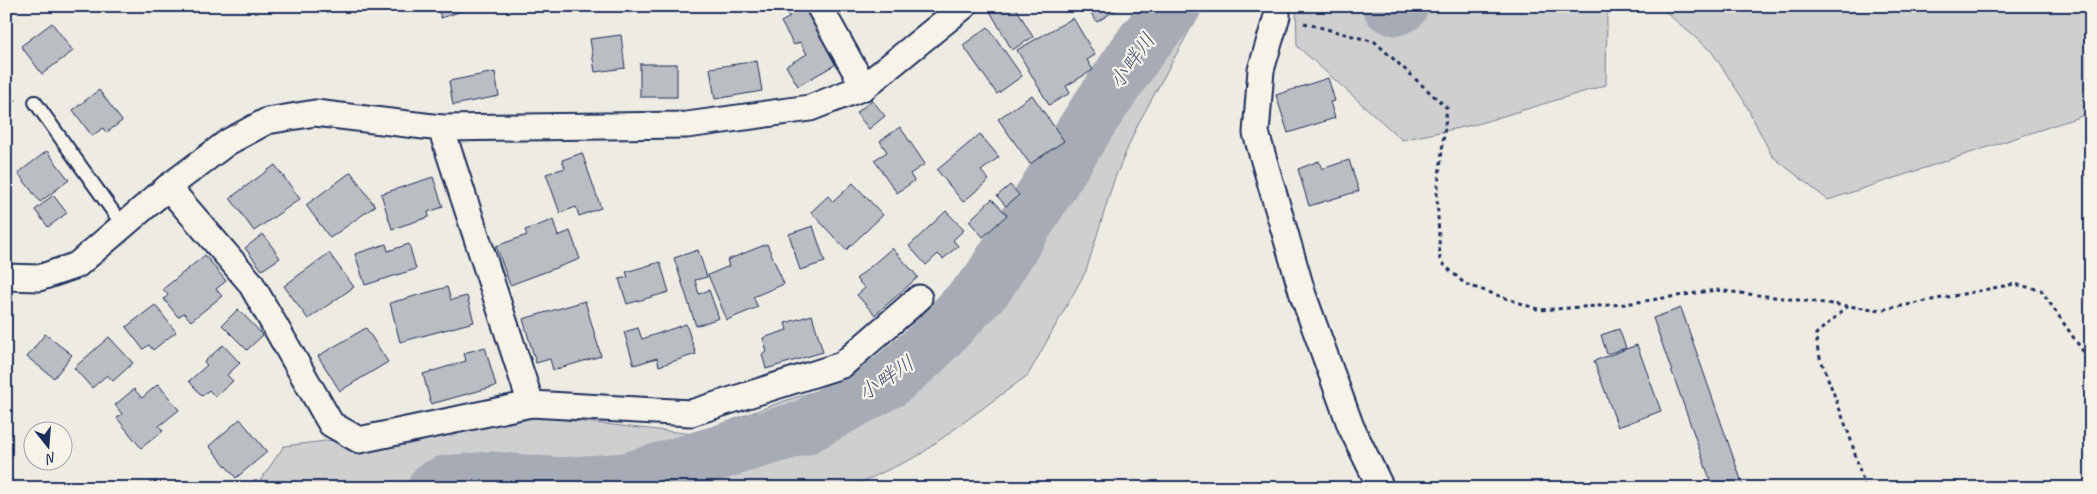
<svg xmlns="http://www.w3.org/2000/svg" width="2097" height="494" viewBox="0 0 2097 494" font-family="Caveat,'Klee One',sans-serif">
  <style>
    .green { fill: #cfcfcf; stroke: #757f96 }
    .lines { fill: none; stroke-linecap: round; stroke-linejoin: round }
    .river { stroke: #a6abb5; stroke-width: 55 }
    .building { fill: #babdc2; stroke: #1b2f5e }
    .lane-casing { stroke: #1b2f5e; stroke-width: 16 }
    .street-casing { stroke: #1b2f5e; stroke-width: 29 }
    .path { stroke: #1b2f5e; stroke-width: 3; stroke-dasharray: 4 4; stroke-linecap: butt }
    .lane { stroke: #f7f3e8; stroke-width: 12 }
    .street { stroke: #f7f3e8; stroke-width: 25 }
    .labels { text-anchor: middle; stroke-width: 4.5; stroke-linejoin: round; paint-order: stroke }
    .water-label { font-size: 21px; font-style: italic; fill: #455478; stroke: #f7f3e8 }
  </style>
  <rect width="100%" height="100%" fill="#eeebe2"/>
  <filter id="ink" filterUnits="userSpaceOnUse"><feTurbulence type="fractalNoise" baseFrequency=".02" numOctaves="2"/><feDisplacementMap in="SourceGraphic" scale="10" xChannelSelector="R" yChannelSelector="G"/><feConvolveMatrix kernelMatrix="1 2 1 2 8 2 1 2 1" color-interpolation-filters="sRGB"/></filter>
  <g filter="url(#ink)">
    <g class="green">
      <path d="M1296,6h318l-7,9 -1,70 -129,39 -75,16 -105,-94z"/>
      <path d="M1659,6h432v119l-6,-10 -257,85 -56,-44 -28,-55 -32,-49z"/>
      <path d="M1199,13l-61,111 -24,56 -28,91 -58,104 -110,81 -69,32h-594l29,-42 247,-30 163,18 93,-34 75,-23 92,-80 101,-98 72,-111z"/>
    </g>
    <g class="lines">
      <g class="river">
        <path d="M1390,6l6,2 5,-2"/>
        <path d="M435,488l11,-5 44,-4 71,6 65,-5 179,-53 84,-46 34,-29 64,-67 104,-166 52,-76 31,-37"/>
      </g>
    </g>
    <g class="building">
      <path d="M437,6h40l-36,12z"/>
      <path d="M799,6h6l33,57 -40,23 -12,-20 21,-12 -7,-12 -6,3 -13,-23 9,-5 -3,-3z"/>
      <path d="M987,6h28l18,31 -21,13z"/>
      <path d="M1086,6h36l-25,16z"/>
      <path d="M1073,18l22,37 -8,5 6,10 -27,16 4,7 -21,12 -32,-55z"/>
      <path d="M52,23l21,28 -31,23 -21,-28z"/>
      <path d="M988,27l34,49 -25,18 -34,-49z"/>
      <path d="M621,35l4,33 -30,4 -5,-33z"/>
      <path d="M757,61l5,30 -47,8 -5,-31z"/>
      <rect x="640" y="64" width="37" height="33"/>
      <path d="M495,72l4,24 -46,9 -4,-24z"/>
      <path d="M1328,78l7,23 -5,1 5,16 -47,15 -12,-38z"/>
      <path d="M6,88l10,12 -10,8z"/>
      <path d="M99,90l23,31 -16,12 -3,-5 -11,8 -19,-26z"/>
      <path d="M1032,95l32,46 -34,23 -32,-45z"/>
      <path d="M872,100l13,16 -16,13 -13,-16z"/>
      <path d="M900,127l25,37 -15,10 4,7 -17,12 -23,-33 13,-8 -7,-11z"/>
      <path d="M980,134l19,23 -18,14 8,9 -26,22 -26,-32z"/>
      <path d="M47,151l22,29 -29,22 -22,-29z"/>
      <path d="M582,153l19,55 -22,8 -3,-9 -16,6 -14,-39 19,-6 -3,-8z"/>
      <path d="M1349,160l10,31 -50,15 -11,-37 21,-8 3,8z"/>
      <path d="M275,165l25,34 -46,32 -24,-33z"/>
      <path d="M351,172l24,34 -45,32 -24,-33z"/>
      <path d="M433,177l10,30 -15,5 1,5 -37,12 -11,-35z"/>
      <path d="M853,183l30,32 -37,35 -35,-38 17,-16 5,6z"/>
      <path d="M1010,185l9,10 -13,11 -9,-10z"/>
      <path d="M53,195l14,18 -19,14 -13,-17z"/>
      <path d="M992,199l15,16 -24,22 -14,-16z"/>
      <path d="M946,211l18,19 -11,10 5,6 -15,13 -5,-5 -12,11 -17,-19z"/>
      <path d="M553,220l5,16 12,-5 10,28 -70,26 -14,-39 31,-11 -2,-5z"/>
      <path d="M813,226l12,36 -25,8 -11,-36z"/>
      <path d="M263,234l17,24 -18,12 -17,-22z"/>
      <path d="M386,244l2,7 21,-7 7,25 -51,16 -10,-31z"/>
      <path d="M767,244l17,40 -31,13 5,10 -31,13 -19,-45 21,-9 -2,-6z"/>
      <path d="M892,248l26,29 -43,38 -18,-20 8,-7 -9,-9z"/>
      <path d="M698,250l9,27 -12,3 4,14 10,-4 10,28 -23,8 -22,-68z"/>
      <path d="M329,253l25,34 -46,32 -24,-33z"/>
      <path d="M205,255l21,26 -10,8 6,7 -31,25 -7,-8 -6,4 -14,-18 4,-4 -5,-6z"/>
      <path d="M660,262l9,30 -42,12 -8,-25 9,-2 -2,-5z"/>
      <path d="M447,287l4,13 16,-4 7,26 -74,20 -10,-39z"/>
      <path d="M585,301l16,55 -48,14 -3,-11 -14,4 -13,-44z"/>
      <path d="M155,305l21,27 -23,18 -4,-5 -6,4 -17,-22z"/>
      <path d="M1681,308l63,180h-31l-60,-170z"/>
      <path d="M238,309l25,26 -16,15 -25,-25z"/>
      <path d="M812,315l11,37 -57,17 -4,-15 5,-2 -4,-14 24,-8 -2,-7z"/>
      <path d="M686,324l10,30 -37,12 -2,-8 -23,7 -10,-33 14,-4 4,11z"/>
      <path d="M366,328l22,34 -48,29 -22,-35z"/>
      <path d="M1619,329l7,19 -19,6 -6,-19z"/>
      <path d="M45,334l27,21 -18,23 -27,-21z"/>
      <path d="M109,337l24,26 -20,18 -6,-6 -15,13 -18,-20z"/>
      <path d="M223,345l17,18 -13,12 6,6 -18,16 -6,-7 -7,6 -13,-15 18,-16 -3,-3z"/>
      <path d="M1637,345l24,66 -43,16 -24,-66z"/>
      <path d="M485,347l11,39 -65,18 -8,-30 43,-13 -2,-8z"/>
      <path d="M158,384l21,26 -20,16 4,5 -22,17 -24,-30 5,-4 -7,-9 19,-16 8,9z"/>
      <path d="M240,419l27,33 -31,26 -27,-32z"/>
    </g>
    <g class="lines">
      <defs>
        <path id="lane" d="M35,102l89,125"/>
        <g id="street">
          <path d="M819,6l45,81"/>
          <path d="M1277,6v10l-16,54 -5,63 47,162 48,132 30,61"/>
          <path d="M441,128l90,276"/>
          <path d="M168,187l82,95 81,142 28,16 172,-36 160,9 151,-48 77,-67"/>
          <path d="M6,277l33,1 38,-13 91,-78 60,-45 39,-21 48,-8 126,15 246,-3 123,-17 54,-21 100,-81"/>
        </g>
      </defs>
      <use href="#lane" class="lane-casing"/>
      <use href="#street" class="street-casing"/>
      <g class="path">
        <path d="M1304,23l71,19 72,66 -10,86 3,67 25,23 75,26 85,-6 91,-14 165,20 133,-26 27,6 50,73"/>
        <path d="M1848,306l-32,28 2,18 32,85 15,51"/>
      </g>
      <use href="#lane" class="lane"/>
      <use href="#street" class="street"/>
    </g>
  </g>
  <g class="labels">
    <g class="water-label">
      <text transform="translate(1132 61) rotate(-54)" y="7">小畔川</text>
      <text transform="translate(886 378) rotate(-34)" y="7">小畔川</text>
    </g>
  </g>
  <rect width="2097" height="494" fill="none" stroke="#f7f3e8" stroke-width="25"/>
  <rect x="12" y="12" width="2072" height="469" fill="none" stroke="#1b2f5e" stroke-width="2" filter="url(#ink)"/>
  <g transform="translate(48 446) rotate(163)"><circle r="24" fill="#f7f3e8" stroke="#9fa5b1"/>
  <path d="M0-4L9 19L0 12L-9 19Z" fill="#1b2f5e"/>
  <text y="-8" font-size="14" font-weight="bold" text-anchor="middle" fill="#1b2f5e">N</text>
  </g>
</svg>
